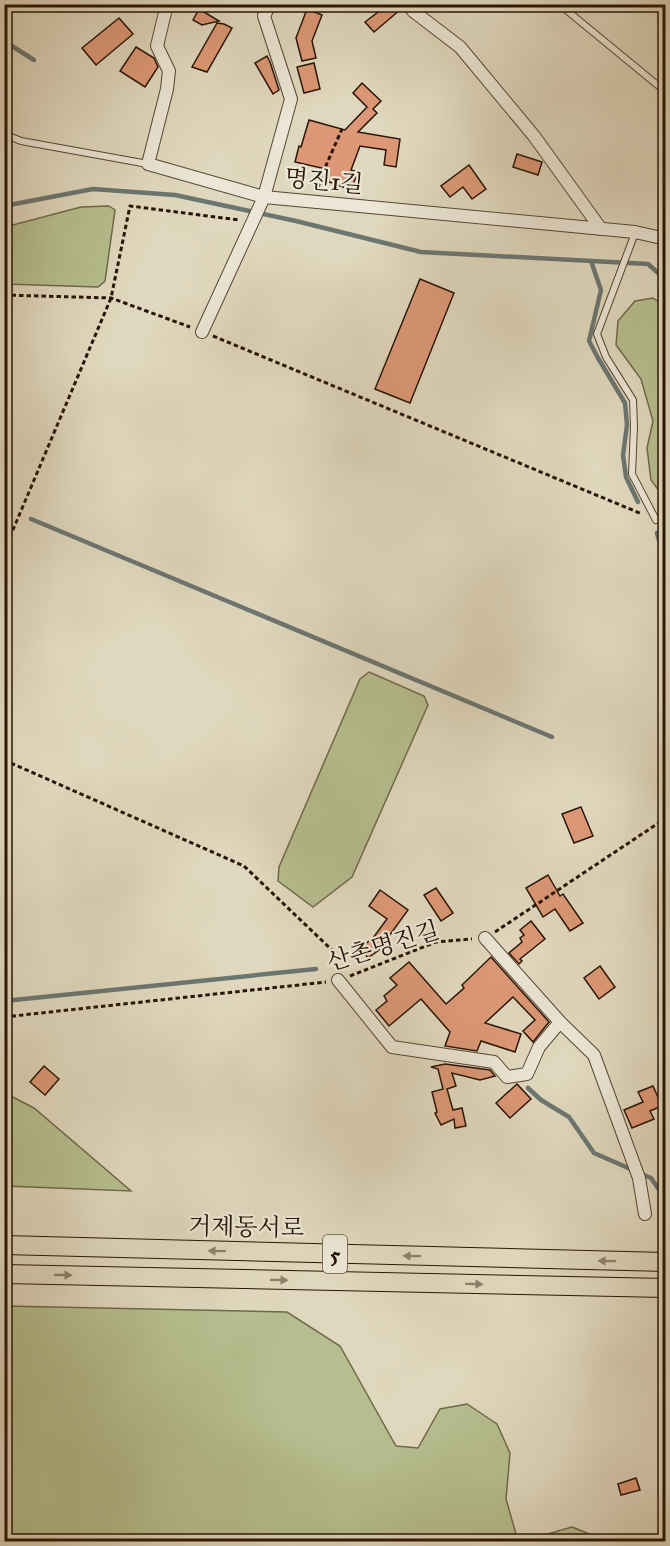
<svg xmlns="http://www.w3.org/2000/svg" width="670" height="1546" viewBox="0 0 670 1546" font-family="'IM FELL Great Primer','Noto Serif KR',serif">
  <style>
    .green { fill: #b6be8f; stroke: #70694a; stroke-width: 1.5 }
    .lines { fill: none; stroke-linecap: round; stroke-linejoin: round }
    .stream { stroke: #6b7671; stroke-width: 4.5 }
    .building { fill: #dc9876; stroke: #2a1405; stroke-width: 1.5 }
    .service-casing { stroke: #584533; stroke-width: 8 }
    .minor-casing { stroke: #584533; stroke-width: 14 }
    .primary-casing { stroke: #2a1405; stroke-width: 20 }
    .path { stroke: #2a1405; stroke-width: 3; stroke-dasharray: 4.5 3; stroke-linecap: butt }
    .service { stroke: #ebe6d5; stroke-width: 6 }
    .minor { stroke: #ebe6d5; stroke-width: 12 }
    .primary { stroke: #e0d8be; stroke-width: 18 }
    .oneway { fill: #8e806b }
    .labels { text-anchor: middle; stroke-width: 4.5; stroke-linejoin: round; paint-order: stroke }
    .shield { fill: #ebe6d5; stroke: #645343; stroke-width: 1.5 }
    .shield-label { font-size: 22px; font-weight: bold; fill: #2a1405 }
    .street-label { font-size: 24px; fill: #2a1405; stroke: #ebe6d5 }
  </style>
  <rect width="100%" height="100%" fill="#e0d8be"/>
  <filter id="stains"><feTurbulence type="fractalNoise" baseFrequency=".00333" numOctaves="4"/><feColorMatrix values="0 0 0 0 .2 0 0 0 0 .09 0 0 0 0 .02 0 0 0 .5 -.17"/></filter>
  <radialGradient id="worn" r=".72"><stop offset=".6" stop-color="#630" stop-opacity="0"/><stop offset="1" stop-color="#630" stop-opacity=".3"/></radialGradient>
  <g class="green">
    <path d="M109,206l6,4 -10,71 -7,6 -93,-3v-57l76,-20z"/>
    <path d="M653,298l12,8v193l-14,-19 -4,-32 6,-27 -12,-42 -25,-34 2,-24 17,-20z"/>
    <path d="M369,672l55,24 4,9 -76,172 -39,30 -35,-26 1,-14 81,-188z"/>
    <path d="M5,1093l29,15 97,83 -126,-5z"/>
    <path d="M5,1306l282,6 53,34 56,100 22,2 22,-39 27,-5 30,20 13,29 -4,46 12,42h-513z"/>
    <path d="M572,1527l35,14h-84z"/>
  </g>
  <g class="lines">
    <g class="stream">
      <path d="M4,41l30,19"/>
      <path d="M4,206l89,-17 82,6 121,26 125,31 227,12 18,16"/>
      <path d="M591,261l10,29 -12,51 9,17 27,45 2,22 -4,30 3,22 12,25"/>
      <path d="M31,519l521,218"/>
      <path d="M657,533l9,31"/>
      <path d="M4,1001l312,-32"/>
      <path d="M528,1088l13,12 28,17 25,36 57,25 11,16h4"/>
    </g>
  </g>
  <g class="building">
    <path d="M372,4h28l1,5 -27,23 -9,-10 13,-10z"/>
    <path d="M199,9l20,12 -17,4 -9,-5z"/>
    <path d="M307,9l15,6 -10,26 4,17 -14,3 -6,-23z"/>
    <path d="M119,18l14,16 -37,31 -14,-17z"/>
    <path d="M217,23l7,1 8,4 -25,44 -15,-5z"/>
    <path d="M136,47l18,11 4,9 -13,20 -25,-16z"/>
    <path d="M267,56l3,6 9,28 -6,4 -18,-31z"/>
    <path d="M314,63l6,26 -16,4 -7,-26z"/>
    <path d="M362,83l19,18 -8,8 4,4 -19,19 42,7 -4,28 -12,-2 2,-15 -26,-4 -9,24 7,2 -7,18 -27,-10 2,-11 -31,-7 4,-16 2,1 8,-27 36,10 22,-23 -14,-14z"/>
    <path d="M517,154l25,8 -4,13 -25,-8z"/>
    <path d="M469,165l17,24 -14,10 -9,-12 -13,10 -9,-11z"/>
    <path d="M420,279l34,14 -44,110 -35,-14z"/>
    <path d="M581,807l12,29 -19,7 -12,-29z"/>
    <path d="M548,875l12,21 3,-2 20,29 -13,8 -15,-22 -12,8 -17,-29z"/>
    <path d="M436,888l17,25 -12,8 -17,-26z"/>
    <path d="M380,890l28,20 -29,40 -11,8 -8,-10 13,-10 14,-19 -18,-13z"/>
    <path d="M531,921l14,18 -25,20 2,2 -3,3 -10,-11 13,-11 -2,-4 4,-3 -4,-5z"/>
    <path d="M491,957l58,65 -16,20 -10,-11 12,-11 -22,-23 -28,26 36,11 -6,18 -34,-11 -4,10 -32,-5 5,-14 -29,-33 -32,27 -13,-16 11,-9 -3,-5 13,-11 -7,-7 19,-16 37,42 18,-16 -2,-3z"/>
    <path d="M600,966l15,21 -16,12 -15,-21z"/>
    <path d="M445,1064l45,6 5,6 -15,4 -28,-7 4,13 -9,3 6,21 9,-2 4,18 -11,2 -1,-9 -13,6 -6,-12 2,-1 -5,-20 11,-3 -5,-20 -7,-2z"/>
    <path d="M44,1066l15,13 -14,16 -15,-13z"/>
    <path d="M517,1084l14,15 -21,19 -14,-15z"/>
    <path d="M653,1086l9,20 -12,5 4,8 -22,9 -8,-18 19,-8 -5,-10z"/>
    <path d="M636,1478l4,12 -19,5 -3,-11z"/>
  </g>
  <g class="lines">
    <defs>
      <g id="service">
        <path d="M559,4l107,88"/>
        <path d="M4,134l17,7 127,23"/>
        <path d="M635,233l-38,101 9,23 27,43 1,27 -2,47 24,46"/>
      </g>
      <g id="minor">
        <path d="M167,4l-10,42 12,25 -2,18 -19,75 116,33 371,35 31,7"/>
        <path d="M408,4l5,7 47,36 74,89 67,93"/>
        <path d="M202,332l62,-135 27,-98 -27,-83 6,-12"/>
        <path d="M485,938l75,84 34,33 45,123 6,36"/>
        <path d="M338,980l54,67 102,15 13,15 20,-3 12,-27 21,-25"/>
      </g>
      <g id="primary">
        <path d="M4,1245l662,17"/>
        <path d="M4,1274l662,14"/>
      </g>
    </defs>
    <use href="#service" class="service-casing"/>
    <use href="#minor" class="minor-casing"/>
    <use href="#primary" class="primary-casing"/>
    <g class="path">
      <path d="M318,188l3,-11 21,-48"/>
      <path d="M4,295l107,3 79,29"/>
      <path d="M213,336l429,178"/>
      <path d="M4,551l107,-253 19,-92 109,14"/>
      <path d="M4,760l240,106 90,86 3,17"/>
      <path d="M495,932l171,-114"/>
      <path d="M350,976l86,-34 36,-3"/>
      <path d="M4,1017l322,-35"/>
    </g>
    <use href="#service" class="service"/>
    <use href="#minor" class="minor"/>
    <use href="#primary" class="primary"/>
  </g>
  <defs><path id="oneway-solid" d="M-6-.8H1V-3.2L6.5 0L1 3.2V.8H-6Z" transform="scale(1.5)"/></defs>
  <g class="oneway">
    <use href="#oneway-solid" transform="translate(217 1251) rotate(-179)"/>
    <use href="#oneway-solid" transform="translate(412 1256) rotate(-179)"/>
    <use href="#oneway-solid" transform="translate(607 1261) rotate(-179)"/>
    <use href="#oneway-solid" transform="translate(63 1275) rotate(1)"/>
    <use href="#oneway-solid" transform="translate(279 1280) rotate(1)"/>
    <use href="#oneway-solid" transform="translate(474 1284) rotate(1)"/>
  </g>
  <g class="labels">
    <rect class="shield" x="323" y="1235" width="24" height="38" rx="4.5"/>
    <g class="shield-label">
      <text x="335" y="1262">5</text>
    </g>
    <g class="street-label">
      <text transform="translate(324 181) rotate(5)" y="8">명진1길</text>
      <text transform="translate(383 946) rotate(-17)" y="8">산촌명진길</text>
      <text transform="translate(246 1227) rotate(1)" y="8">거제동서로</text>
    </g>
  </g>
  <rect width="670" height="1546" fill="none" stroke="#e0d8be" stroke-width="24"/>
  <rect x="6" y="6" width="658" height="1534" fill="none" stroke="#2a1405" stroke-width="3"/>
  <rect x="12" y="12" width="646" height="1522" fill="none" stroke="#2a1405" stroke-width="1.5"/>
  <rect width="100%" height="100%" filter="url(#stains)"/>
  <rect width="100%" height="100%" fill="url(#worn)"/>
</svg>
